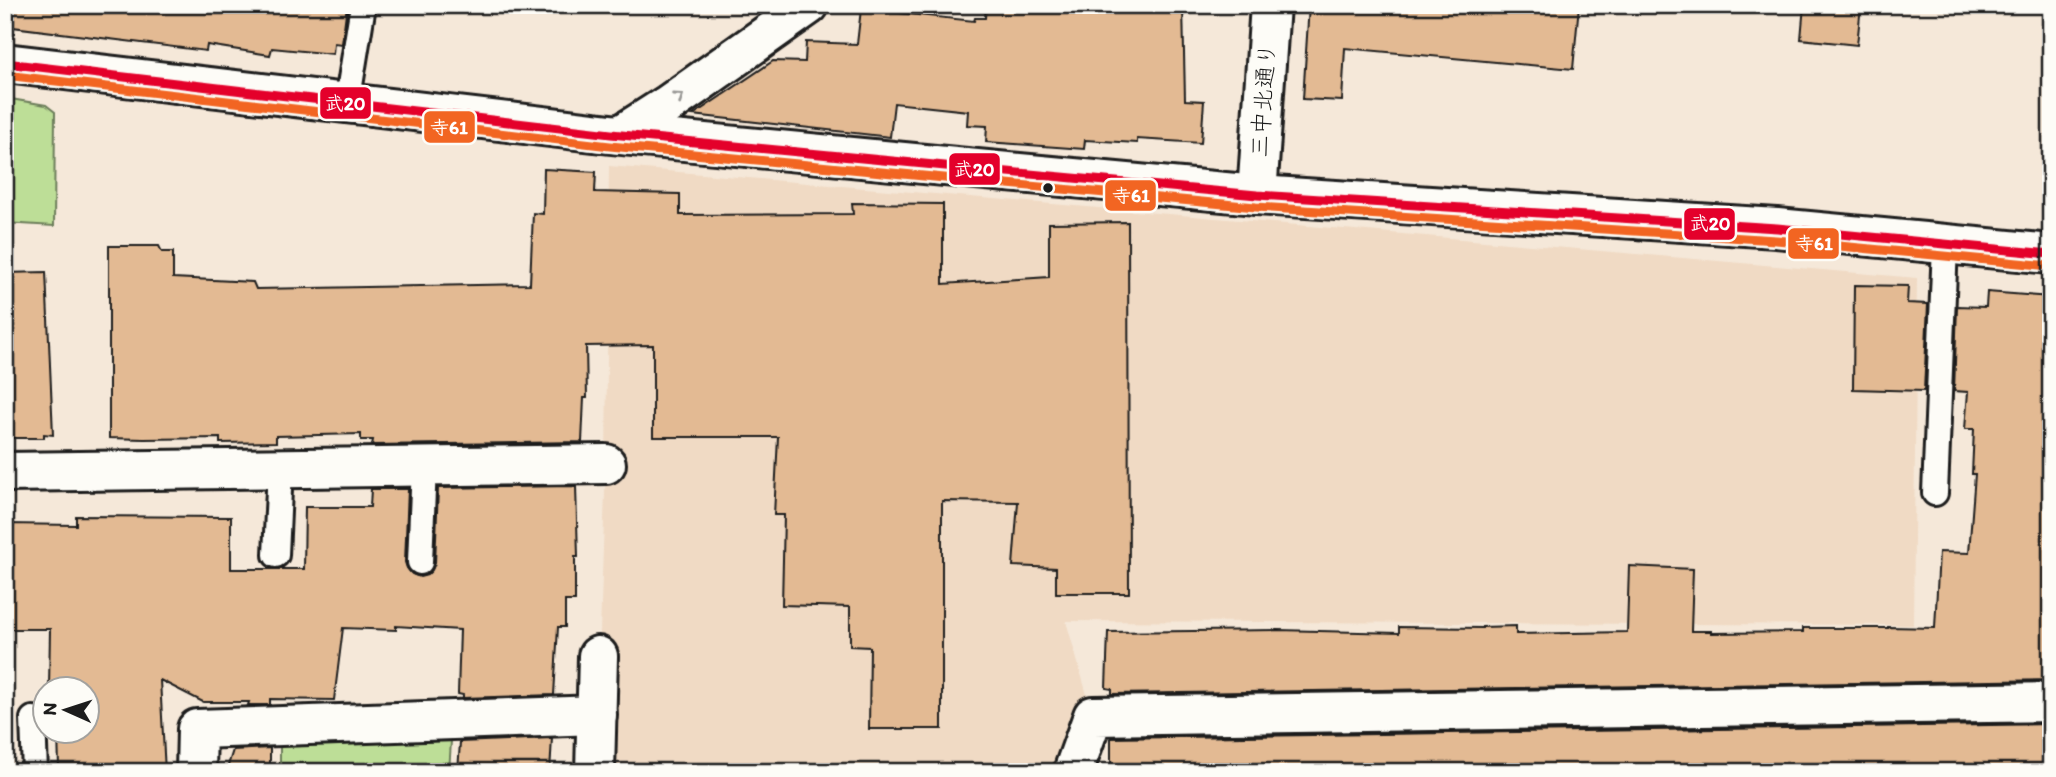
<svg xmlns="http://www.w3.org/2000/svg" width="2056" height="777" viewBox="0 0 2056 777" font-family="Itim,'Klee One',sans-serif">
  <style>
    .built { fill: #f0dac4 }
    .green { fill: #bdde97; stroke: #6c7d5a; stroke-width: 2 }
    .building { fill: #e3ba93; stroke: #1c1c1c; stroke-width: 2 }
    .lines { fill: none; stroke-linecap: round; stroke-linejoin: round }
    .lane-casing { stroke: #1c1c1c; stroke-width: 30 }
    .street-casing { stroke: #1c1c1c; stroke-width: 44 }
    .secondary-casing { stroke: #1c1c1c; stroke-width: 44 }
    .lane { stroke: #fdfcf7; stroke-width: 24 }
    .street { stroke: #fdfcf7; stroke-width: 38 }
    .secondary { stroke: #fdfcf7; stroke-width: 38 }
    .bus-1-casing { stroke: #fdfcf7; stroke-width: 14 }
    .bus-2-casing { stroke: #fdfcf7; stroke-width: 14 }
    .bus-1 { stroke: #e4002b; stroke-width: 9 }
    .bus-2 { stroke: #f26522; stroke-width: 9 }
    .oneway { stroke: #989794 }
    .bus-dot { fill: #1c1c1c; stroke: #fdfcf7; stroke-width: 2.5 }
    .labels { text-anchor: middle; stroke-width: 6; stroke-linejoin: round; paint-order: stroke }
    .street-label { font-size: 23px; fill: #1c1c1c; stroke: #fdfcf7 }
    .line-badge { stroke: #fdfcf7; stroke-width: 2.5 }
    .badge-label { font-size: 19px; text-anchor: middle; font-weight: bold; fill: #fff }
  </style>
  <rect width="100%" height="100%" fill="#f5e8d9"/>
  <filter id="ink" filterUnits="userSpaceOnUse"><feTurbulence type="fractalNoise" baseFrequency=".0143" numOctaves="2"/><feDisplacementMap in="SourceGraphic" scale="14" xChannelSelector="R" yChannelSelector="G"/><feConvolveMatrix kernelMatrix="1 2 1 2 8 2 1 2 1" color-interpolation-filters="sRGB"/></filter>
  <g filter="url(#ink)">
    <path class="built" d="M609,166l1308,112 -4,347 -847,-4 27,95 -20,56h-478l11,-308z"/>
    <g class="green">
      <path d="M5,98l41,7 9,7 -1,114 -49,-3z"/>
      <path d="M451,741l-2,31h-169v-28z"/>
    </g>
    <g class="building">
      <path d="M14,5h333l-5,39 -8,-1 -1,11 -61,-6 -2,7 -63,-10 -1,6 -193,-24z"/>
      <path d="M986,5h197l2,95 19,1 -3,42 -64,-4v4l-52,-3 -1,9 -98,-7 1,-16 -20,-1 1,-14 -74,-8 -4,34 -197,-22 80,-54 32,1 1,-20 51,2 4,-35 113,12 1,-3h10z"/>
      <path d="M1309,5h270l-6,64 -228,-21 -3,53 -39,-2z"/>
      <path d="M1804,5h57l-4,40 -56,-6z"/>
      <path d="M544,169l52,3 -1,20 85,2v21l173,-1 -1,-11 91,1v80l106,-7v-54l79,-1 1,371h-73v-25l-43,-2 5,-64 -76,-1v228h-73l1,-82 -20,-1v-39l-68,-2 2,-90h-10l4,-78h-125v-92l-67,1 1,52h-3l-2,44 -210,3 1,-5h-12v-6l-85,2v6l-56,1v-5l-76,1 -35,-1v-192h50l3,6h11v26l80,4 3,7 274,-5 3,-71 10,1z"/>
      <path d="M46,272l7,163 -9,-1v4h-33v-9h-6v-156z"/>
      <path d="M1854,285l54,1 -1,17 21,1 -4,87 -71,-2z"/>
      <path d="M1987,292l64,5v383l-939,14v-5l-6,-1 2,-56 170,-2 121,3v-6l83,1v-1l34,-1v8l111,-2 2,-66 64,3 -2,62h20v2l92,-1v-4h85v-1l47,1 4,-76 30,1 6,-79h-3l2,-45h-9l3,-37 -14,-1 3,-85 29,1z"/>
      <path d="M576,486l2,71h-3v44h-10v26h-7l-4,68 -91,3v-3l-5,-1 2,-64 -64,-4v4l-53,-2 -9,72 -64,-1v6h-22l1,-3h-46l-43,-22 5,92h-96v-4h-10l-1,-36h30v-42h-39l1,-61h-45v-105l71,1v-9l155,1v52h73l1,-62h65l1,-18h37l-3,73 2,6 5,6 8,3 7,-2 5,-5 3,-7 3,-75z"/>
      <path d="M2051,724v48h-940v-34z"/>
      <path d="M552,738l-2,34h-92l2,-30z"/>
      <path d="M270,748v24h-44l7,-22z"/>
    </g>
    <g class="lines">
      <defs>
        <g id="lane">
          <path d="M347,104l16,-99"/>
          <path d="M1935,493l10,-248"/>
          <path d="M276,555l4,-87"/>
          <path d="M420,562l4,-96"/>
          <path d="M33,719l2,53"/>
        </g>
        <g id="street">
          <path d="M622,134l47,-30 140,-99"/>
          <path d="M1257,195l13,-190"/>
          <path d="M5,472l601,-8"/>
          <path d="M196,772l1,-43 400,-14"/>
          <path d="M595,772l3,-116"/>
          <path d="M1073,772l20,-56 958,-14"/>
        </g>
        <path id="secondary" d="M5,63l606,71 397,38 249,23 520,33 274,26"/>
      </defs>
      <use href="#lane" class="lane-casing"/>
      <use href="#street" class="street-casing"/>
      <use href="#secondary" class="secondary-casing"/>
      <use href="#lane" class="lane"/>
      <use href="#street" class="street"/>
      <use href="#secondary" class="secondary"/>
      <defs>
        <path id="bus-1" d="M5,63l606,71 397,38 249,23 520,33 274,26"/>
        <path id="bus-2" d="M5,75l605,71 397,38 249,23 520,33 274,26"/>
      </defs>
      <use href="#bus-1" class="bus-1-casing"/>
      <use href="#bus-2" class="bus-2-casing"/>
      <use href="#bus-1" class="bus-1"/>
      <use href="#bus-2" class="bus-2"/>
    </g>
    <defs><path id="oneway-chevron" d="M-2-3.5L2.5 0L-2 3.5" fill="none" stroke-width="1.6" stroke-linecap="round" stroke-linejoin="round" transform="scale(1.75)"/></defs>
    <use class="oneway" href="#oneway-chevron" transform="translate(679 97) rotate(-35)"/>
  </g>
  <circle class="bus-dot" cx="1048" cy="188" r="6"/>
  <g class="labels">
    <g class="street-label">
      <text transform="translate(1263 100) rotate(-86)" y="8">三中北通り</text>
    </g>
  </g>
  <g class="line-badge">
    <rect x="319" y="86" width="53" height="34" rx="7" fill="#e4002b"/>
    <rect x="423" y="110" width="53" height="34" rx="7" fill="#f26522"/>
    <rect x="948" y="152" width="53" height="34" rx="7" fill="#e4002b"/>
    <rect x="1104" y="179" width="53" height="33" rx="7" fill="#f26522"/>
    <rect x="1683" y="207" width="53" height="34" rx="7" fill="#e4002b"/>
    <rect x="1787" y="227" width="53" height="33" rx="7" fill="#f26522"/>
  </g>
  <g class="badge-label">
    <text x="345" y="110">武20</text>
    <text x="449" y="134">寺61</text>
    <text x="974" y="176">武20</text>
    <text x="1131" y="202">寺61</text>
    <text x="1710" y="230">武20</text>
    <text x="1814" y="250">寺61</text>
  </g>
  <rect width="2056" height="777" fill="none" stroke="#fdfcf7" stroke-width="28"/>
  <rect x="14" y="14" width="2028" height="749" fill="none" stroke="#1c1c1c" stroke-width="2.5" filter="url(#ink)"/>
  <g transform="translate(66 710) rotate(273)"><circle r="33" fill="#fdfcf7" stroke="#a3a29f" stroke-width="2"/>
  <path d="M0-5L12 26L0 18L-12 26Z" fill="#1c1c1c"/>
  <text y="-10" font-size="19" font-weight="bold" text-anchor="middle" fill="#1c1c1c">N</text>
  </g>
</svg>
